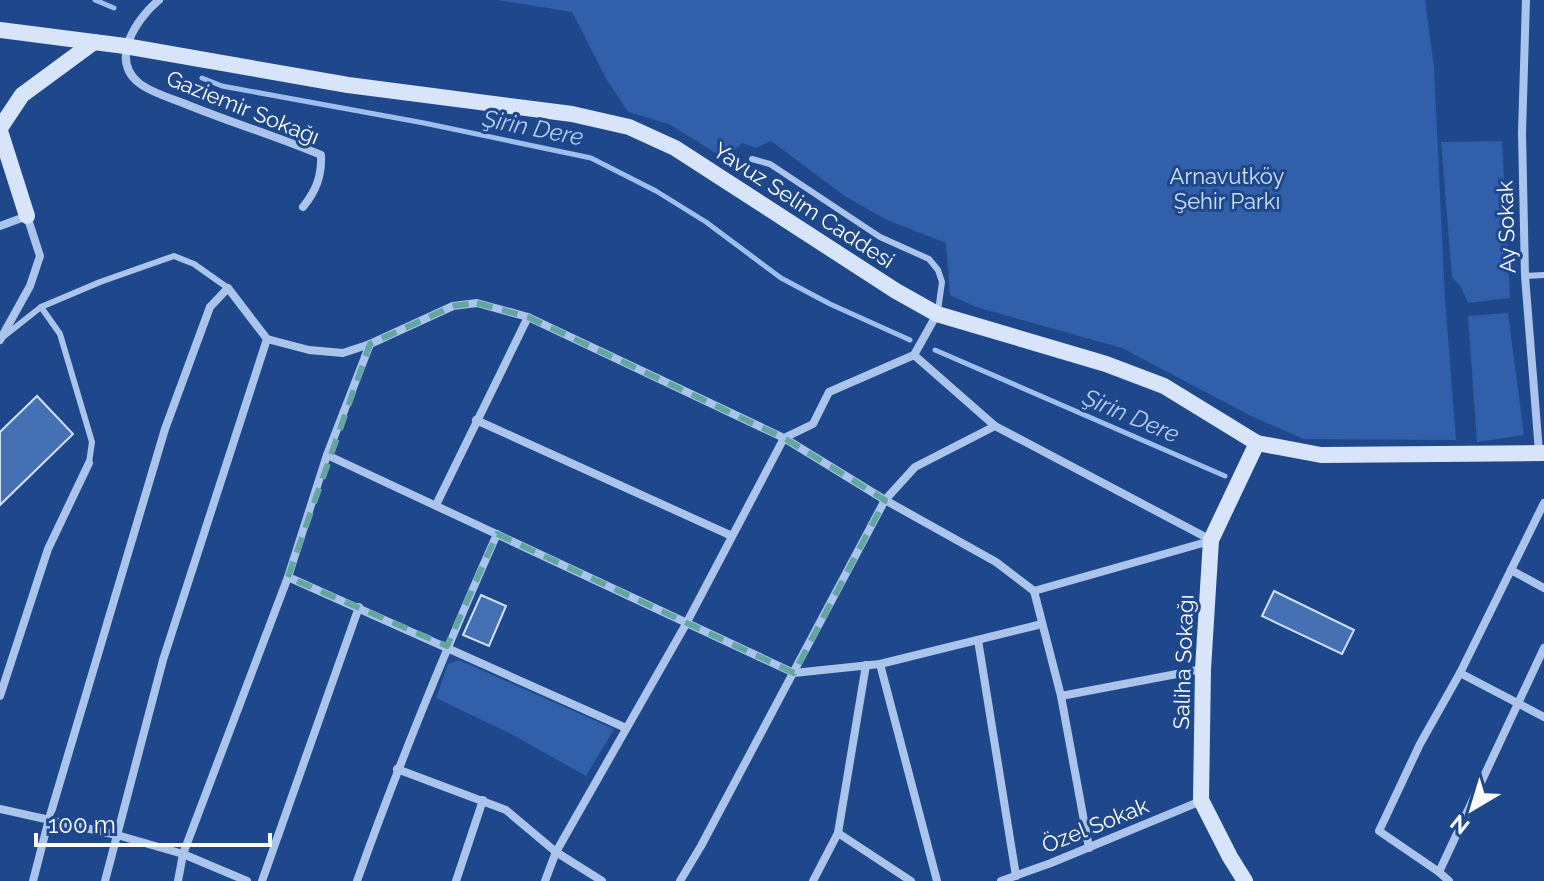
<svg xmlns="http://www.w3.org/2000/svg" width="1544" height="881" viewBox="0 0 1544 881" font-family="Raleway,sans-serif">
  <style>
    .green { fill: #315faa }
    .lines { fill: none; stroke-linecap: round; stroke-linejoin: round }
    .stream { stroke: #9ebeee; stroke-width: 5 }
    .building { fill: #4670b4; stroke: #d0e0f9; stroke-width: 2 }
    .lane { stroke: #abc4ec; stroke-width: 6 }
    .street { stroke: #abc4ec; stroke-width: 8 }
    .secondary { stroke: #d7e4f9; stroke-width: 16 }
    .marked { fill: none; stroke: #63a6a1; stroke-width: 6; stroke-dasharray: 16 10; stroke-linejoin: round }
    .labels { text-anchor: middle; stroke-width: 6; stroke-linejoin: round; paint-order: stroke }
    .street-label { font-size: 22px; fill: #fff; stroke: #1e478c }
    .park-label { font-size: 22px; fill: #d0e0f9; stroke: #1e478c }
    .water-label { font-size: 24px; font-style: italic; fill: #b7cef3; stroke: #1e478c }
  </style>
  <rect width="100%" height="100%" fill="#1e478c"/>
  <g class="green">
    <path d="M497,0h928l9,68 11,231 11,141 -152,-1 -53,-23 -129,-68 -146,-41 -26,-12 -4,-52 -59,-23 -41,-23 -75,-56 -15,7 -14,-5 -17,16 -56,-35 -41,-12 -21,-32 -35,-68z"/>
    <path d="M1502,141l8,157 -42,5 -7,-16 -9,-10 -11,-135z"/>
    <path d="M1508,313l16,122 -47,7 -9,-126z"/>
    <path d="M459,660l155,69 -28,47 -73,-41 -77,-37 12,-34z"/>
  </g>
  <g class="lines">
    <g class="stream">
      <path d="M95,0l19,8"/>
      <path d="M202,78l20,8 202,37 167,35 65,33 50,31 75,56 49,26 80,36"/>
      <path d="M935,350l290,126"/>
    </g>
  </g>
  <g class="building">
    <path d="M37,396l36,38 -73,71v-73z"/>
    <path d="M1274,591l80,39 -12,24 -80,-38z"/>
    <path d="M481,595l25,11 -17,40 -26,-11z"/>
  </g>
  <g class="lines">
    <g class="lane">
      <path d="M752,159l18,5 110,73 49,22 9,11 4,12 -4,29"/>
      <path d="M1525,276l19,-1"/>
      <path d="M41,307l19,27 32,108 -3,21"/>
      <path d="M3,337l38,-30 59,-25 74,-26 20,8 34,24"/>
    </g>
    <g class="street">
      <path d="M159,0c-22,18 -50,59 -20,83 11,9 31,15 44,20 46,19 93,33 138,52 1,21 -5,36 -18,52"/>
      <path d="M1526,0l-4,133 3,143 14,176"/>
      <path d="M0,226l27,-10 13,40 -10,30 -30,54"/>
      <path d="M914,355l81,71 216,114"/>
      <path d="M476,420l256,116"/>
      <path d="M327,455l467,218 86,-9 162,-40"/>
      <path d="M436,505l92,-188"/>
      <path d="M1511,570l33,18"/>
      <path d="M288,577l338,151"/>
      <path d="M1034,591l176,-50"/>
      <path d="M978,640l38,236"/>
      <path d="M880,664l57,217"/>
      <path d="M1460,673l84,44"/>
      <path d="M0,696l48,-147 41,-86"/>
      <path d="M1061,696l142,-27"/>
      <path d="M397,769l109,41 50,42 46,29"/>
      <path d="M0,809l117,26 66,19 64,27"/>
      <path d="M838,833l73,48"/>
      <path d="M1439,872l-60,-41 41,-87 40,-71 84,-170"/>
      <path d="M33,881l16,-62 116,-390 45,-122 18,-19 39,51 42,11 34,3 27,-9 83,-38 24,-3 51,14 256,121 101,62 111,62 38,29 27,105 28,152"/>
      <path d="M105,881l58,-221 104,-321"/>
      <path d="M178,881l5,-27 105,-277 39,-122 43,-111"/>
      <path d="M262,881l97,-274"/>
      <path d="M357,881c42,-118 89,-232 140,-347"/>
      <path d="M456,881l27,-81"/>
      <path d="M545,881l11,-29 130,-228 98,-186 29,-14 16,-32 85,-37 23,-41"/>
      <path d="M680,881l21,-35 184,-346 30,-33 80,-41"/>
      <path d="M813,881l25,-48 28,-168"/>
      <path d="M1001,881l50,-18 150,-62"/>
      <path d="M1449,881l-10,-9 105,-224"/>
    </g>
    <g class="secondary">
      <path d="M0,30l125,16 223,39 224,29 57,13 46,21 221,143 41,23 169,50 58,22 93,57 64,12 223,-2"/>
      <path d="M0,128l22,-33 72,-53"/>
      <path d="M0,131l27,85"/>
      <path d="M1245,881l-15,-24 -29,-57 2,-131 8,-129 46,-97"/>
    </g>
  </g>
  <path class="marked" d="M477,303l51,14 256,121 101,62 -91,173 -297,-139 -50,112 -159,-69 82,-233 83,-38z"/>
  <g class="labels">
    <g class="street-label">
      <text transform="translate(243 107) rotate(22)" y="8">Gaziemir Sokağı</text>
      <text transform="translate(804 205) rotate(33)" y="8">Yavuz Selim Caddesi</text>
      <text transform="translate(1506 227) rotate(-92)" y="8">Ay Sokak</text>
      <text transform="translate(1183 662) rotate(-88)" y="8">Saliha Sokağı</text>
      <text transform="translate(1095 825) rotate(-22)" y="8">Özel Sokak</text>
    </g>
    <g class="park-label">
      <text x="1227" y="184">Arnavutköy<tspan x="1227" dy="25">Şehir Parkı</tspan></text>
    </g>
    <g class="water-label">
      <text transform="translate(533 128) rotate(11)" y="8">Şirin Dere</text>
      <text transform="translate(1131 416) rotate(23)" y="8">Şirin Dere</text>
    </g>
  </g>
  <g transform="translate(1472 809) rotate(218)" stroke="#1e478c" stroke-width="6" paint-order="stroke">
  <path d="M0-6L14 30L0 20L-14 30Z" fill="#ffffff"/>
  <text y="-12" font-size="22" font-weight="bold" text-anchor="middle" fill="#ffffff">N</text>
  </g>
  <path d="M36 833v12h234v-12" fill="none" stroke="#ffffff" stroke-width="4"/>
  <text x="48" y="833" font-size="24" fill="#ffffff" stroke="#1e478c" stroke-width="6" paint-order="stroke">100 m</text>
</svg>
